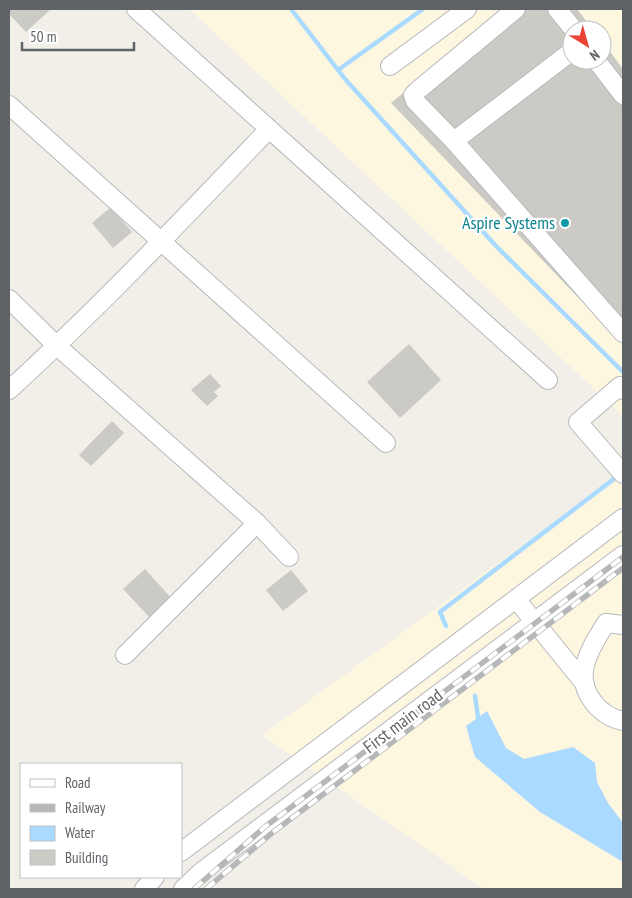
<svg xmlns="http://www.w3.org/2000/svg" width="632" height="898" viewBox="0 0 632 898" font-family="'PT Sans Narrow',sans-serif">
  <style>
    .commercial { fill: #fef7e0; fill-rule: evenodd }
    .water { fill: #aadaff }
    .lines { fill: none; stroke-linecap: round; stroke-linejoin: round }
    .stream { stroke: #aadaff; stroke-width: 4.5 }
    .building { fill: #cccac5 }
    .minor-casing { stroke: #b5b8bc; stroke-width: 20 }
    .minor { stroke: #fff; stroke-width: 18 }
    .rail-casing { stroke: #b6b7b8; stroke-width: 5.5 }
    .rail { stroke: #fff; stroke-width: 4; stroke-dasharray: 11; stroke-linecap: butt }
    .culture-dot { fill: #0f9aa8; stroke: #fff; stroke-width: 2 }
    .labels { text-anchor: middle; stroke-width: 4.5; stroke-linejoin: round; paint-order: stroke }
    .culture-label { font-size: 18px; fill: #0d838f; stroke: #fff; text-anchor: end }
    .street-label { font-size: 18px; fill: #5f6368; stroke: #fff }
  </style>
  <rect width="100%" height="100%" fill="#f1efe8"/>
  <g class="commercial">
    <path d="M189,9h434v407l-329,-309zM572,30h30v30h-30z"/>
    <path d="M623,472v417h-139l-222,-154z"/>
  </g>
  <path class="water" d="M487,711l19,37 18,11 49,-12 22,16 2,19 11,21 15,20v39l-83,-50 -65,-55 -9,-31z"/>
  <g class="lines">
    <g class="stream">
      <path d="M291,9l54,70 151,167 127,126"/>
      <path d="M338,70l85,-61"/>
      <path d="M446,626l-6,-14 179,-137"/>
      <path d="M475,696l3,21"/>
    </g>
  </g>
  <g class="building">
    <path d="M9,9h42l-25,23 -17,-18z"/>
    <path d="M505,9h72l16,21h-21v30h30v-19l21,28v275l-232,-241z"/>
    <path d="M111,207l21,25 -19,16 -21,-25z"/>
    <path d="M409,344l32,36 -41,38 -33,-36z"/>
    <path d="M210,374l11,12 -7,6 4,4 -11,10 -16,-16z"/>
    <path d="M112,421l12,12 -33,33 -12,-11z"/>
    <path d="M145,569l28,31 -21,20 -29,-31z"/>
    <path d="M291,570l17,21 -25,20 -17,-21z"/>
  </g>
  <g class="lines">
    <defs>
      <g id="minor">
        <path d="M136,9l412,371"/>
        <path d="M516,9l-99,82 -4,4 2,6 39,40 169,192"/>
        <path d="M557,9l17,21"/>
        <path d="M596,60l27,35"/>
        <path d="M390,66l77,-57"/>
        <path d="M9,105l377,338"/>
        <path d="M454,141l118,-90"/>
        <path d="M9,299l48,47 200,177 32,34"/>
        <path d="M9,390c91,-83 175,-172 260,-261"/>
        <path d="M623,390l-3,-4 -42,36 45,52"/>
        <path d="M516,599l69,85"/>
        <path d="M623,625l-17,-2c-8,13 -17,26 -21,42 -7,26 14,51 38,56"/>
        <path d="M125,655l132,-132"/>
        <path d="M181,852l442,-334"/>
        <path d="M144,889l11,-12"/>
        <path d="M183,889l18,-17 422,-317"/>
      </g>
    </defs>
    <use href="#minor" class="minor-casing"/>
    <use href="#minor" class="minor"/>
    <defs>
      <g id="rail">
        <path d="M194,889l72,-63 357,-269"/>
        <path d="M206,889l66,-56 351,-265"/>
      </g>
    </defs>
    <use href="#rail" class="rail-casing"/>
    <use href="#rail" class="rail"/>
  </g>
  <circle class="culture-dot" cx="565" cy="223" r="5"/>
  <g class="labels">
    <g class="culture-label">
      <text x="555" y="229">Aspire Systems</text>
    </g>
    <g class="street-label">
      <text transform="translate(403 721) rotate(-37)" y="6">First main road</text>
    </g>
  </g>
  <rect width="632" height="898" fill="none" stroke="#5f6368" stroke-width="20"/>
  <rect x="20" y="763" width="162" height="115" fill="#ffffff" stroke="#bfc1c3"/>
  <rect x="30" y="779" width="25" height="8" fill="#ffffff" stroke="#bfc1c3"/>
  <text x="65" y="788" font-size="15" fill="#5f6368">Road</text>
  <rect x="30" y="804" width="25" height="8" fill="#b6b7b8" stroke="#bfc1c3"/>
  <text x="65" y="813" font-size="15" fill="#5f6368">Railway</text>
  <rect x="30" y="826" width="25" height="15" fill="#aadaff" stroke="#bfc1c3"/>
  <text x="65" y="838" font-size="15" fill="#5f6368">Water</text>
  <rect x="30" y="850" width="25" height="15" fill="#cccac5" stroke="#bfc1c3"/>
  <text x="65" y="863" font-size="15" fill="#5f6368">Building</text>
  <g transform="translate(587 45) rotate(143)"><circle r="24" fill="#ffffff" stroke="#bfc1c3"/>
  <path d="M0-4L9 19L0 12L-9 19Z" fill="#ea4335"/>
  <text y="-8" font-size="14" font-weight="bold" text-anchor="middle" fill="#5f6368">N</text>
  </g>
  <path d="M22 42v8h112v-8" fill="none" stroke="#5f6368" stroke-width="2.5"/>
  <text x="30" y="42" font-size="15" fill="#5f6368" stroke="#ffffff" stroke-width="4" paint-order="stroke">50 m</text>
</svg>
